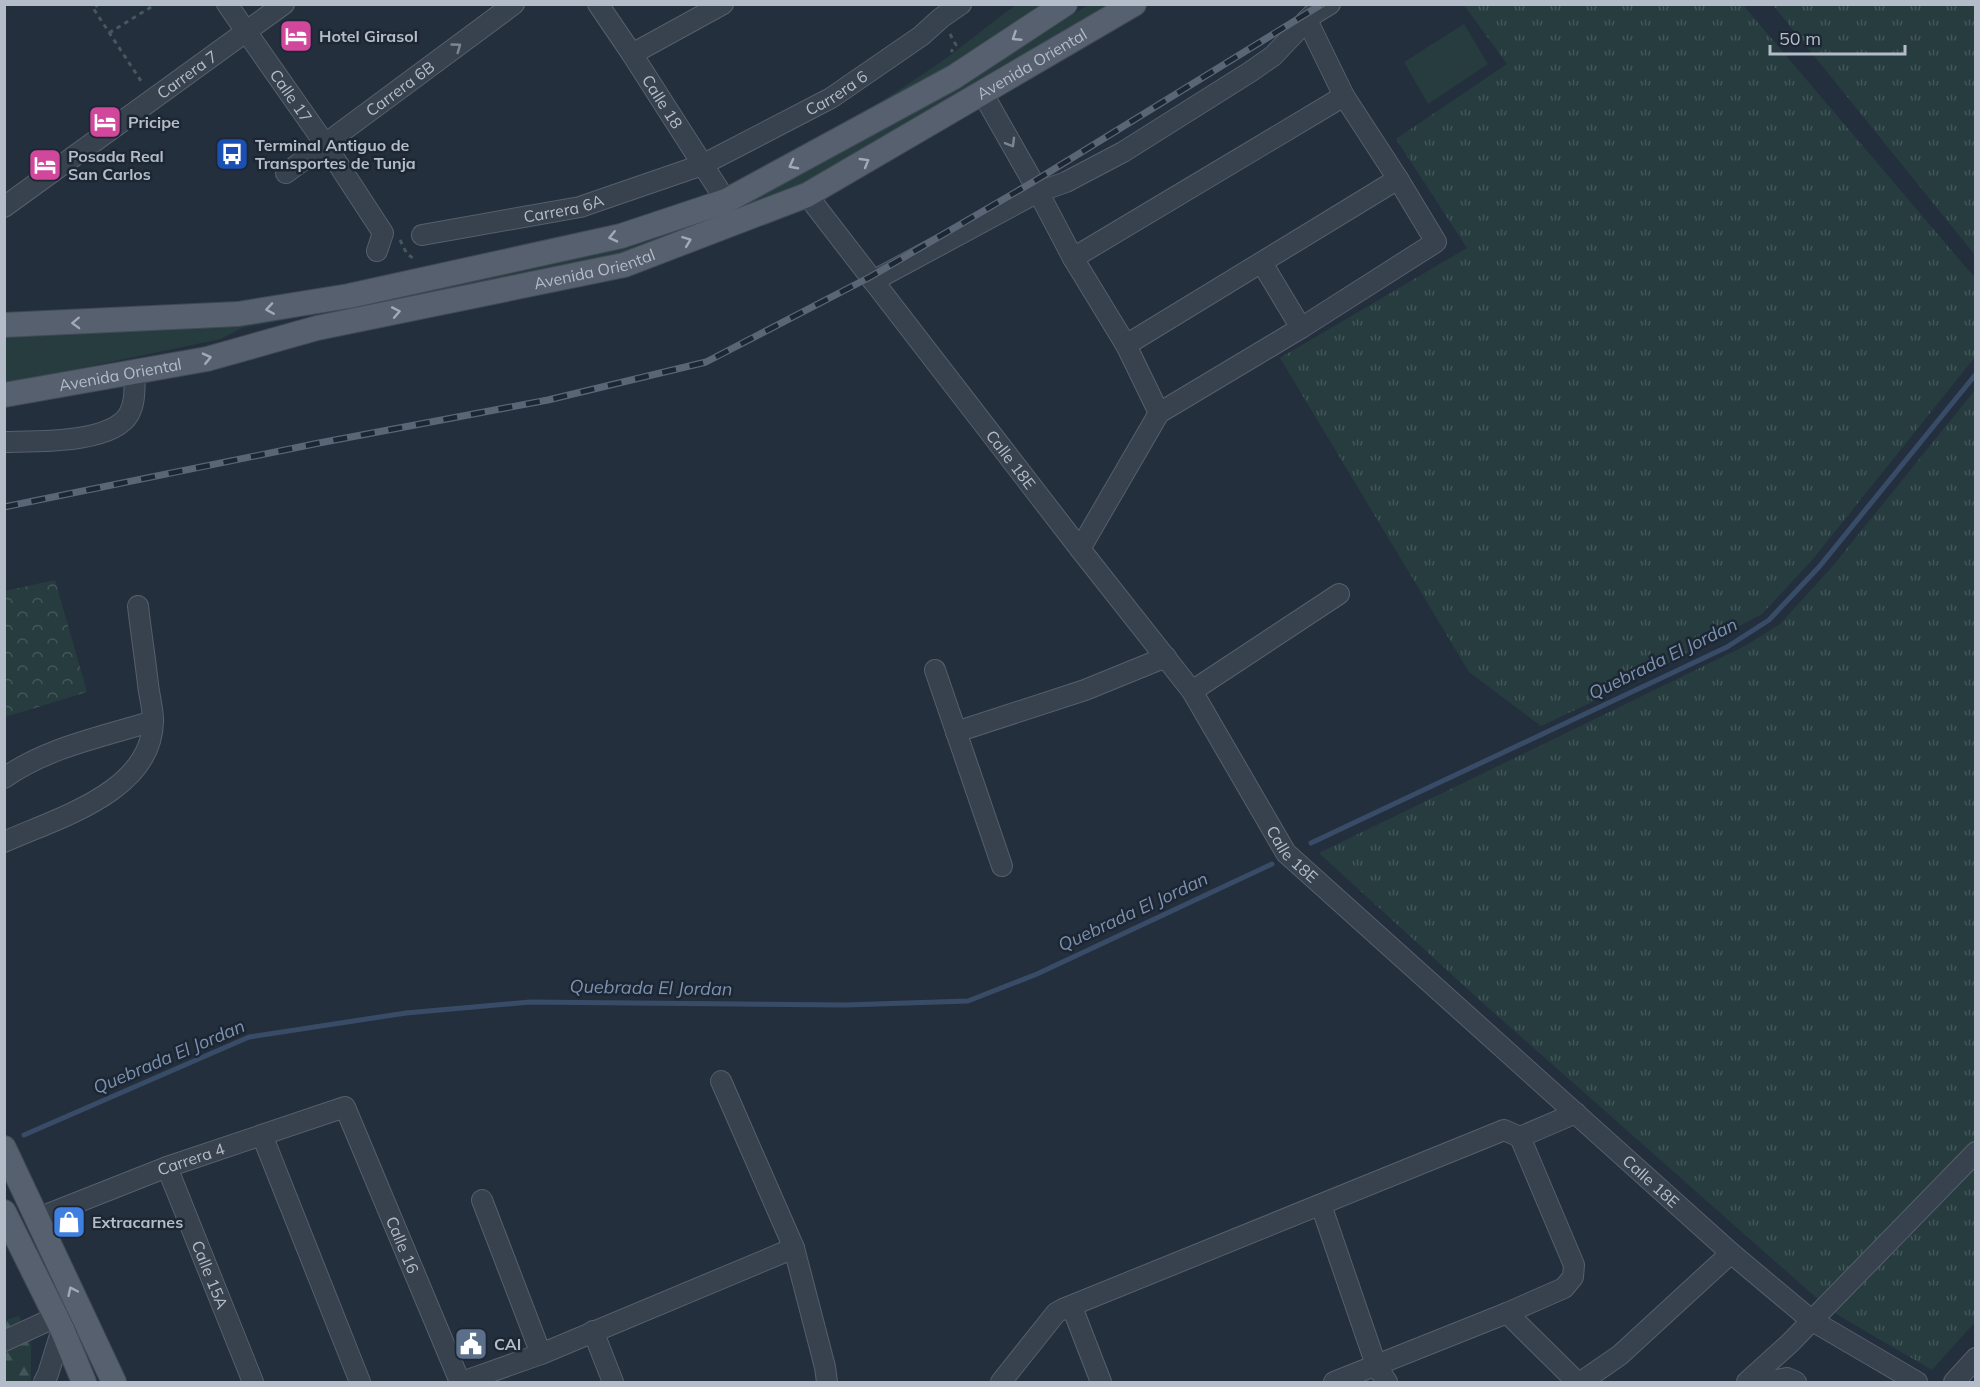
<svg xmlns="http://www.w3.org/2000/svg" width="1980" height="1387" viewBox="0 0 1980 1387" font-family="Mulish,sans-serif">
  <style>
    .grass { fill: url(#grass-tufts) }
    .forest { fill: url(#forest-firs) }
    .park { fill: url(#park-crowns) }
    .garden { fill: #263c3f }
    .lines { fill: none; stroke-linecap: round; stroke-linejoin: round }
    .stream { stroke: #394c67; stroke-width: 5 }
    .minor-casing { stroke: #565f6c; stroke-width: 22 }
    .major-casing { stroke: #414a57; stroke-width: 26 }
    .path { stroke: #44595c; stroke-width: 3; stroke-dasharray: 4.5 4.5; stroke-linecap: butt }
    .minor { stroke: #38414e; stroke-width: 20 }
    .major { stroke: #56606e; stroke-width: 24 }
    .rail-casing { stroke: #5a6575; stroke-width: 7 }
    .rail { stroke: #1d2633; stroke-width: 4.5; stroke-dasharray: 14; stroke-linecap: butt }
    .oneway { stroke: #a1aab7 }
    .oneway2 { stroke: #7c8592 }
    .labels { text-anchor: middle; stroke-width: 5; stroke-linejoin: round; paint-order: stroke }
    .poi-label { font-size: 16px; font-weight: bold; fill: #b4bcc9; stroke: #1d2633; text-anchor: start }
    .street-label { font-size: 16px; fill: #b4bcc9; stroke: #1d2633 }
    .water-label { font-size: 18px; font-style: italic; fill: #7c92b1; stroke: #1d2633 }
  </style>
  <defs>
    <pattern id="grass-tufts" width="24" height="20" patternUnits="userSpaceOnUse" patternTransform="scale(1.5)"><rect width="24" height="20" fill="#263c3f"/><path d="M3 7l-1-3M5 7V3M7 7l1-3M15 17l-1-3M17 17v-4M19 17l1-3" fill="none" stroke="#435659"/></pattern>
    <pattern id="forest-firs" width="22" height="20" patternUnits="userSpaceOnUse" patternTransform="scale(1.5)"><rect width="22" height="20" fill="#263c3f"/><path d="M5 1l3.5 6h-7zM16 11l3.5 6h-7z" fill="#435659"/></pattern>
    <pattern id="park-crowns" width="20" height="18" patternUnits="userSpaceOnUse" patternTransform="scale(1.5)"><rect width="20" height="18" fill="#263c3f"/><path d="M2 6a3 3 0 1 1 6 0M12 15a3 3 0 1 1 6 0" fill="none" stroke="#435659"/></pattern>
  </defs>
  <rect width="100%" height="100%" fill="#242f3e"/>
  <g class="grass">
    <path d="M1464,5h279l232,273v79l-162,202 -51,55 -153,80 -68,32 -72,-54 -189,-314 187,-110 -71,-109 111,-75z"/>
    <path d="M1773,5h202v250z"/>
    <path d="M1975,390v932l-43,48 -94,-55 -18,-14 -336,-297 -165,-151 426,-207 35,-22 52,-57z"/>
  </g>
  <path class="forest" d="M19,1316l12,27v39h-26l-1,-61z"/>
  <path class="park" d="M55,580l32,112 -82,25v-126z"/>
  <g class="garden">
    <path d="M1016,5h42l-321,182 -2,-5c72,-36 142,-75 207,-121 26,-18 49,-39 74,-56z"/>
    <path d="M1088,5h26l-282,165 -69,33 -150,55 -285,61 6,-10 67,-12 426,-138 47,-25z"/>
    <path d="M1464,24l24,40 -60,40 -24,-42z"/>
    <path d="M301,313l-2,4 -57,11 -21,11 -216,45 -1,-48z"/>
  </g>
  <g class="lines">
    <g class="stream">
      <path d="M1311,843l416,-196 42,-27 50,-53 157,-193"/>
      <path d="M24,1135l225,-98 157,-24 124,-11 315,3 123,-4 69,-27 235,-110"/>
    </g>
    <defs>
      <g id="minor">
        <path id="s1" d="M227,4l98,140 58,89 -6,18"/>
        <path id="s2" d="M598,4l34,50 94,147"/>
        <path d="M632,54l91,-50"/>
        <path d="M983,94l50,88 40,76 53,87 33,68"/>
        <path id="s3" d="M286,173l228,-169"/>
        <path id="s4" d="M807,195l273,354 112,142 94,162 445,400 80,67 106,62"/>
        <path id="s5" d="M4,207l280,-203"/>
        <path id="s6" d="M422,235l158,-28 122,-42 129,-67 90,-62 20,-18 20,-14"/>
        <path d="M1073,258l271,-162"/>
        <path d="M1262,263l39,65"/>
        <path d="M873,281l165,-89 28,-10 57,-30 127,-80 23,-16 39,-41 18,-11"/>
        <path d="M1126,345l272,-166"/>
        <path d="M4,442c31,-1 108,2 125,-28 7,-13 5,-27 6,-41"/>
        <path d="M1080,549l79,-136 142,-85 135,-86 -38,-63 -54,-83 -37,-76"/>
        <path d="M935,670l67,196"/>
        <path d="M1192,691l147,-97"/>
        <path d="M956,732l129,-42 81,-33"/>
        <path d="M4,778c44,-31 98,-41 149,-57"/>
        <path d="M4,842c53,-24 149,-50 149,-122 0,-12 -4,-25 -5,-36 -3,-26 -7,-52 -10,-78"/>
        <path d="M721,1081l73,167 31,119 2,15"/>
        <path d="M262,1135l98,247"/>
        <path id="s7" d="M167,1167l86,215"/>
        <path d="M482,1200l59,154"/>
        <path d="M1321,1205l55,160 11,17"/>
        <path id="s8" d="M38,1218l129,-51 178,-60 115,275"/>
        <path d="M1072,1307l29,75"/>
        <path d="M1507,1313l70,69"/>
        <path d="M593,1331l20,51"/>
        <path d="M4,1341l52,-24"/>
        <path d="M44,1382l4,-8 14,-45 23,-10"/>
        <path d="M462,1382l79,-28 253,-106"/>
        <path d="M1001,1382l55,-69 7,-4 441,-179 16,7 56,-24"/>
        <path d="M1334,1382l173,-69 57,-25 9,-11 1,-12 -54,-128"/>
        <path d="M1581,1382l39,-27 111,-102"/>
        <path d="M1747,1382l43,-39 186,-191"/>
        <path d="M1767,1382l20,-4 9,4"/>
        <path d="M1954,1382l22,-24"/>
      </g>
      <g id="major">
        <path d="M4,325l234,-11 111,-18 272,-60 105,-35 228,-124 111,-73"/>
        <path id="s9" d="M4,395l203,-36 110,-31 307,-63 183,-70 327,-191"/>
        <path d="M4,1148l110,234"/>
        <path d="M4,1212l58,117 22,53"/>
      </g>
    </defs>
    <use href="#minor" class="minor-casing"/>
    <use href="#major" class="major-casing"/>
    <g class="path">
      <path d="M99,4l-6,4 50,76"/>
      <path d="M109,33l47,-29"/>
      <path d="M950,34l6,11 -5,7"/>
      <path d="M400,240l7,14 9,6"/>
    </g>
    <use href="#minor" class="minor"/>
    <use href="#major" class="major"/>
    <defs>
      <path id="rail" d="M4,507l315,-64 229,-43 158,-38 164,-85 163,-95 289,-178"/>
    </defs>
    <use href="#rail" class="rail-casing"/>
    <use href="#rail" class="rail"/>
  </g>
  <defs><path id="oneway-chevron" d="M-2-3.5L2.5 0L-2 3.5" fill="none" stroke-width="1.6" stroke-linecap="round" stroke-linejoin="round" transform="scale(1.5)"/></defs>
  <g class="oneway">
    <use href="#oneway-chevron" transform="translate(1016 37) rotate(147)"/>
    <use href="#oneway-chevron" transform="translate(865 162) rotate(-30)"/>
    <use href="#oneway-chevron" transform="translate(793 165) rotate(152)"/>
    <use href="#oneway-chevron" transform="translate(613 237) rotate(167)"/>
    <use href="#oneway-chevron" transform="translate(687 241) rotate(-21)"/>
    <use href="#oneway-chevron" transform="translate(270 309) rotate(171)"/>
    <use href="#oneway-chevron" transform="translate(396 312) rotate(-11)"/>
    <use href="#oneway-chevron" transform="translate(76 323) rotate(178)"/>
    <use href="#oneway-chevron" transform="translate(207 358) rotate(-13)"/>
    <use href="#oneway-chevron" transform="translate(72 1291) rotate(-115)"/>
  </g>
  <g class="oneway2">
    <use href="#oneway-chevron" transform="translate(457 47) rotate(-36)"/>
    <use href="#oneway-chevron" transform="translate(1011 143) rotate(60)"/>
  </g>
  <defs>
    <symbol id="hotel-square" viewBox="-11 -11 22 22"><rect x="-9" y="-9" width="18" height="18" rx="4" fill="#d1479c" stroke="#1d2633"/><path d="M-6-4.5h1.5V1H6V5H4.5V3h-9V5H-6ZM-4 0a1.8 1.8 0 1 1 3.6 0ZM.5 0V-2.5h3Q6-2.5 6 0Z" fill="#fff"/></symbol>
    <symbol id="bus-square" viewBox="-11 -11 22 22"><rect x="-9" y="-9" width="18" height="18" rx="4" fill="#1a4fb4" stroke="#1d2633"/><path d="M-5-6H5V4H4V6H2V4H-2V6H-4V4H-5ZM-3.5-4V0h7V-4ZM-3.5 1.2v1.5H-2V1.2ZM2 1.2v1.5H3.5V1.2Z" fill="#fff"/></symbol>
    <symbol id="shop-square" viewBox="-11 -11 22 22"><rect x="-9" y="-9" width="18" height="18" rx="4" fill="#3f7fe0" stroke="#1d2633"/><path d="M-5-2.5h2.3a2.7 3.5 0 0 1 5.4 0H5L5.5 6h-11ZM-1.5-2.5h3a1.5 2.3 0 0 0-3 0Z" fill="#fff"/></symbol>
    <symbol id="civic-square" viewBox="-11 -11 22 22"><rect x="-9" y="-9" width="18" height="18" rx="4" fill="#5c6f8a" stroke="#1d2633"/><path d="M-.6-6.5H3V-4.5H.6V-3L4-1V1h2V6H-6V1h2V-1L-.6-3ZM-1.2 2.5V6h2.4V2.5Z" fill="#fff"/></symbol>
  </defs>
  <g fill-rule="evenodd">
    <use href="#hotel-square" x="277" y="17" width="38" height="38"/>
    <use href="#hotel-square" x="86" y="103" width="38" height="38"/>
    <use href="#bus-square" x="213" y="135" width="38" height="38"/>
    <use href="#hotel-square" x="26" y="146" width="38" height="38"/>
    <use href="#shop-square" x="50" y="1203" width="38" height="38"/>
    <use href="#civic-square" x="452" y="1325" width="38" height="38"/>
  </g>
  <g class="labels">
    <g class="poi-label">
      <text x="319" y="42">Hotel Girasol</text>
      <text x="128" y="128">Pricipe</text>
      <text x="255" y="151">Terminal Antiguo de<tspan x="255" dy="18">Transportes de Tunja</tspan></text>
      <text x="68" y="162">Posada Real<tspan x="68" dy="18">San Carlos</tspan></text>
      <text x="92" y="1228">Extracarnes</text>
      <text x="494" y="1350">CAI</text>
    </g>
    <g class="street-label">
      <text dy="6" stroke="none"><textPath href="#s9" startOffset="1090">Avenida Oriental</textPath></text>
      <text dy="6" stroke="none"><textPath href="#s5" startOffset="226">Carrera 7</textPath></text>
      <text dy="6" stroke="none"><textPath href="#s3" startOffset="142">Carrera 6B</textPath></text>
      <text dy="6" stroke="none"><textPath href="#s6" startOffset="442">Carrera 6</textPath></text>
      <text dy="6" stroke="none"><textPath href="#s1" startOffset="112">Calle 17</textPath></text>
      <text dy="6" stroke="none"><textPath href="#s2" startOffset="117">Calle 18</textPath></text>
      <text dy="6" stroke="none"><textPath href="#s6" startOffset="144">Carrera 6A</textPath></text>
      <text dy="6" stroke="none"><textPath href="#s9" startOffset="604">Avenida Oriental</textPath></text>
      <text dy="6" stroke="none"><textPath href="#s9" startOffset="118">Avenida Oriental</textPath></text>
      <text dy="6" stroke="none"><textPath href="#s4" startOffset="334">Calle 18E</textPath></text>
      <text dy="6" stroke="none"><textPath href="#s4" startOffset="820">Calle 18E</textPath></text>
      <text dy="6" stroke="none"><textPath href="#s8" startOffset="164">Carrera 4</textPath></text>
      <text dy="6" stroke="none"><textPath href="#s4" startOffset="1306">Calle 18E</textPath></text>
      <text dy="6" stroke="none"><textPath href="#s8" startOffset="476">Calle 16</textPath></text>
      <text dy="6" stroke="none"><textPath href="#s7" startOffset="116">Calle 15A</textPath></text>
    </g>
    <g class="water-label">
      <text transform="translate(1663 659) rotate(-26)" y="6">Quebrada El Jordan</text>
      <text transform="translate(1133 912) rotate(-25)" y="6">Quebrada El Jordan</text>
      <text transform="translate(651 988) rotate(1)" y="6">Quebrada El Jordan</text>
      <text transform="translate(169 1057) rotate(-23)" y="6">Quebrada El Jordan</text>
    </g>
  </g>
  <rect width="1980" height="1387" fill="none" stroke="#b4bcc9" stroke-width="12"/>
  <path d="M1770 45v9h135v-9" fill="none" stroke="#b4bcc9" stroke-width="3"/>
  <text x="1779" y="45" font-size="18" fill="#b4bcc9" stroke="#1d2633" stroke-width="4.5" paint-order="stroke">50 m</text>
</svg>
